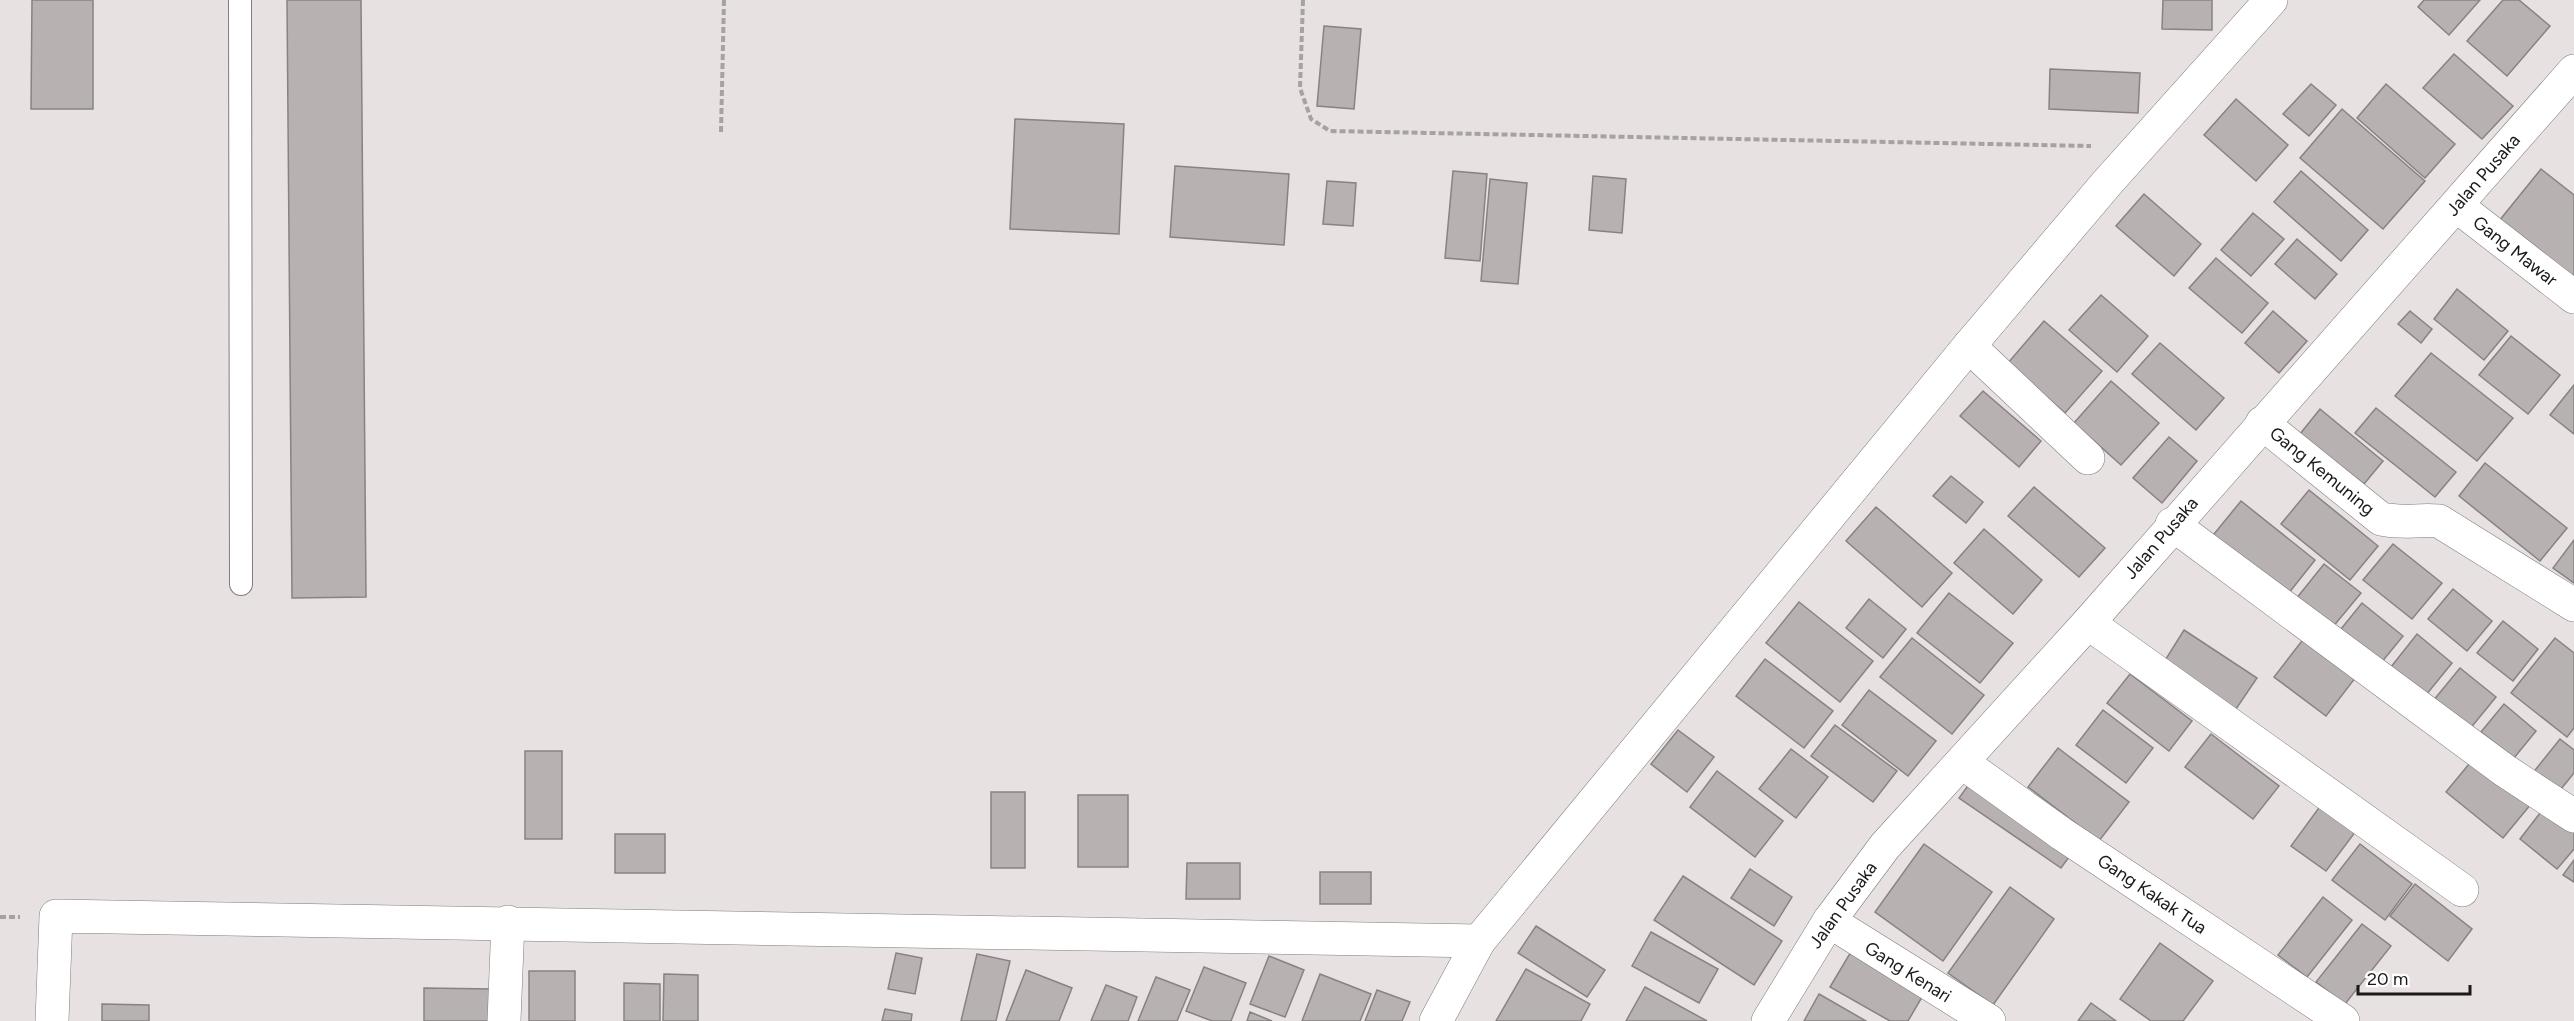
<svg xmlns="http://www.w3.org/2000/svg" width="2574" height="1021" viewBox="0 0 2574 1021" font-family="Figtree,sans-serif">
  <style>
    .building { fill: #b7b1b2; stroke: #888284; stroke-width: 1.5 }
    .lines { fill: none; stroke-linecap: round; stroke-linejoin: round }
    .service-casing { stroke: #817c7d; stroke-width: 24 }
    .minor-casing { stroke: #817c7d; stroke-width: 34 }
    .secondary-casing { stroke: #817c7d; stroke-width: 34 }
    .path { stroke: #a6a1a2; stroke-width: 4; stroke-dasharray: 6 3; stroke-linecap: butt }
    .service { stroke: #fff; stroke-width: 22 }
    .minor { stroke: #fff; stroke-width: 33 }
    .secondary { stroke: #fff; stroke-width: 33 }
    .labels { text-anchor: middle; stroke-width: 4.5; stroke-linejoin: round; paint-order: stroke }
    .street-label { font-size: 18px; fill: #1b191a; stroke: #fff }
  </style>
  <rect width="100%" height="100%" fill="#e7e1e2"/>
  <g class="building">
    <path d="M32,0h61v109h-62z"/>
    <path d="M287,0h74l5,597 -74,1z"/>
    <path d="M2163,0h49v30l-50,-1z"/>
    <path d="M2424,0h56l-31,35 -31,-28z"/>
    <path d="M2503,0h16l31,26 -43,50 -40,-35z"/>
    <path d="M1324,26l37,3 -7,80 -37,-3z"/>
    <path d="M2454,54l59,52 -31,33 -59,-51z"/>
    <path d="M2050,69l90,4 -2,40 -89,-4z"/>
    <path d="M2311,84l25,21 -27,31 -26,-22z"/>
    <path d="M2386,84l69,60 -30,34 -68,-60z"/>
    <path d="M2236,99l52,46 -32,36 -52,-46z"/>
    <path d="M2342,109l83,72 -42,48 -83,-71z"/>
    <path d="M1015,119l109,5 -5,110 -109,-5z"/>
    <path d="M1175,166l114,8 -5,71 -114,-8z"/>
    <path d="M2541,169l33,26v86l-75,-60z"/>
    <path d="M1453,171l34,3 -7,87 -35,-3z"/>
    <path d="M2301,171l67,59 -27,31 -67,-59z"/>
    <path d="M1593,176l33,3 -4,54 -33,-3z"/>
    <path d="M1490,179l37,4 -9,101 -37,-3z"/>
    <path d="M1327,181l29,2 -3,43 -30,-2z"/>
    <path d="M2144,194l57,50 -27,32 -58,-50z"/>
    <path d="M2253,213l31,26 -33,37 -30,-26z"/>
    <path d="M2297,239l40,35 -22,25 -40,-35z"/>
    <path d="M2216,258l52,45 -26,30 -53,-45z"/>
    <path d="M2457,289l51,42 -24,29 -50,-41z"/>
    <path d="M2101,295l47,41 -31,36 -48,-42z"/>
    <path d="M2273,311l34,30 -28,32 -34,-30z"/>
    <path d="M2410,311l22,18 -11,14 -23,-19z"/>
    <path d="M2044,321l58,50 -37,42 -57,-50z"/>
    <path d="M2511,336l49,39 -32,39 -49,-39z"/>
    <path d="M2160,343l64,55 -28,32 -64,-56z"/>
    <path d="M2431,353l82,65 -36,43 -82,-65z"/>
    <path d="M2111,381l48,42 -38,42 -47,-42z"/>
    <path d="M2574,385v49l-24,-19z"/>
    <path d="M1983,391l58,50 -22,26 -59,-51z"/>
    <path d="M2376,408l80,64 -21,25 -80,-64z"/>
    <path d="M2320,409l63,52 -19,23 -64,-50z"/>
    <path d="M2169,437l28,24 -35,42 -29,-25z"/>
    <path d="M2485,463l82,65 -27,33 -81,-65z"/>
    <path d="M1951,476l32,26 -17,21 -33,-27z"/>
    <path d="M2034,487l71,61 -26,29 -71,-61z"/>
    <path d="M2309,490l69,56 -28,34 -69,-56z"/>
    <path d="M2241,501l74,59 -31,39 -74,-60z"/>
    <path d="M1876,507l76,66 -30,34 -76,-66z"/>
    <path d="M1984,529l58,51 -29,34 -59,-51z"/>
    <path d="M2574,540v43l-21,-15z"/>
    <path d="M2393,544l49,39 -30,36 -49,-39z"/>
    <path d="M2324,564l37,29 -29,35 -36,-29z"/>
    <path d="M2453,589l39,32 -25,30 -39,-32z"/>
    <path d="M1949,593l64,50 -33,40 -63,-50z"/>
    <path d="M1869,599l37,30 -23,29 -37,-30z"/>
    <path d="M1799,602l74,59 -33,41 -74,-59z"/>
    <path d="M2362,603l41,33 -22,27 -40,-34z"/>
    <path d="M2503,621l35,28 -25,32 -36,-28z"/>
    <path d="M2184,630l73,48 -21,31 -72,-47z"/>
    <path d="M2417,634l35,29 -26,32 -35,-28z"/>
    <path d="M2305,637l51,40 -30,39 -52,-39z"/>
    <path d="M1912,638l72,57 -32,39 -72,-57z"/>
    <path d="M2555,638l19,15v75l-7,9 -56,-44z"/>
    <path d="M1765,659l68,52 -29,37 -68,-52z"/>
    <path d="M2460,668l36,29 -27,33 -36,-29z"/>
    <path d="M2130,674l62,47 -23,30 -62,-48z"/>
    <path d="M1869,690l67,51 -28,35 -66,-51z"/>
    <path d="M2504,704l32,27 -22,27 -33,-26z"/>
    <path d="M2103,710l50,38 -27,35 -50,-38z"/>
    <path d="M1835,725l62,46 -24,31 -62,-46z"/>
    <path d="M1678,730l36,27 -27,35 -36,-28z"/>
    <path d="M2211,734l68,52 -26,33 -68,-52z"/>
    <path d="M2560,739l14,11v23l-17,21 -25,-20z"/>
    <path d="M2058,748l71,54 -30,39 -71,-54z"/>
    <path d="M1791,749l37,28 -32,41 -37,-29z"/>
    <rect x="525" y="751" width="37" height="88"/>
    <path d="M2474,758l57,46 -28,34 -57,-46z"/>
    <path d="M1717,771l66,50 -28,36 -65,-50z"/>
    <path d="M1970,783l102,70 -11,15 -102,-70z"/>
    <rect x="991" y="792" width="34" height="76"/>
    <rect x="1078" y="795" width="50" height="72"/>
    <path d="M2321,805l35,26 -30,40 -35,-25z"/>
    <path d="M2544,808l30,24v17l-17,20 -37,-30z"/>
    <rect x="615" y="834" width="50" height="39"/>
    <path d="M1924,844l68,48 -49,69 -68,-49z"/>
    <path d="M2360,844l52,40 -27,36 -53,-40z"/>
    <path d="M2574,860v22l-11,-7z"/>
    <path d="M1187,863h53v36h-54z"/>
    <path d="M1750,869l42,28 -18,29 -43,-28z"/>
    <rect x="1320" y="872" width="51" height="32"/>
    <path d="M1683,876l99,65 -28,44 -100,-65z"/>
    <path d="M2415,884l57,45 -24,32 -58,-45z"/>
    <path d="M2010,887l44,32 -61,86 -45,-32z"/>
    <path d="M2323,897l29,23 -45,57 -29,-22z"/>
    <path d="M2362,924l29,22 -46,58 -29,-22z"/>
    <path d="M1536,926l69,44 -18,27 -69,-44z"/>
    <path d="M1651,932l67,37 -19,34 -67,-37z"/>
    <path d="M2160,943l53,38 -30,40h-32l-31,-22z"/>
    <path d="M1852,950l73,42 -17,29h-18l-60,-34z"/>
    <path d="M896,953l26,5 -7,36 -27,-5z"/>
    <path d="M977,954l33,7 -14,60h-35z"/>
    <path d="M1269,956l35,14 -19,47 -35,-13z"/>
    <path d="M1204,967l42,16 -15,38h-19l-26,-10z"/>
    <path d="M1526,969l64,35 -9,17h-85z"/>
    <path d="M1026,970l46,18 -13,33h-53z"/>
    <rect x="529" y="971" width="46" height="50"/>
    <path d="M664,974l34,1v46h-35z"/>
    <path d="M1320,974l51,20 -11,27h-58z"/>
    <path d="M1156,977l34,13 -13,31h-39z"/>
    <path d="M624,983l36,1v37h-36z"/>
    <path d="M1106,985l31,12 -9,24h-37z"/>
    <path d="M1645,987l62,34h-81z"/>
    <path d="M424,988l69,1 -1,32h-68z"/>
    <path d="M1377,990l33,12 -8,19h-37z"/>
    <path d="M1819,994l47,27h-62z"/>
    <path d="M2091,1003l25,18h-38z"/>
    <path d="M102,1004l47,1v16h-47z"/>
    <path d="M885,1009l27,5 -1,7h-29z"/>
    <path d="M1250,1012l22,9h-25z"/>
  </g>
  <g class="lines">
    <defs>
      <path id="service" d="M240,0l1,584"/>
      <g id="minor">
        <path d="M2457,206l117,91"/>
        <path d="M1969,346l119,112"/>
        <path d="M2262,423l119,96c24,5 35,0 58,2l135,84"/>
        <path d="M2172,524l332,246 70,46"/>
        <path d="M2088,623l374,267"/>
        <path d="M1963,763l99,71 281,187"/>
        <path d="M1829,921l160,100"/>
        <path d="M52,1021l4,-105 1423,25 490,-595 138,-163 164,-183"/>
        <path d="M504,1021l4,-99"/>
        <path d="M1436,1021l43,-80"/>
      </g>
      <path id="secondary" d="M1768,1021l61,-100 56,-75 203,-223 486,-552"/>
    </defs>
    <use href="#service" class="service-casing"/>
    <use href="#minor" class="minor-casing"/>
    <use href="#secondary" class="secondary-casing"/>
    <g class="path">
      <path d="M1303,0l-3,88 11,31 19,12 761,15"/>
      <path d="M721,132l3,-132"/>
      <path d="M0,917h20"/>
    </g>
    <use href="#service" class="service"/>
    <use href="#minor" class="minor"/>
    <use href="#secondary" class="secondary"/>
  </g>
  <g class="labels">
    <g class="street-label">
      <text transform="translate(2483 175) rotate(-49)" y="6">Jalan Pusaka</text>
      <text transform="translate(2515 251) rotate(38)" y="6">Gang Mawar</text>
      <text transform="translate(2322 471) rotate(39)" y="6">Gang Kemuning</text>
      <text transform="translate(2161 538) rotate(-49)" y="6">Jalan Pusaka</text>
      <text transform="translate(2152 894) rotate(34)" y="6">Gang Kakak Tua</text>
      <text transform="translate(1843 905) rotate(-54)" y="6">Jalan Pusaka</text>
      <text transform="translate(1908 972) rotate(32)" y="6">Gang Kenari</text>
    </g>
  </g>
  <path d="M2358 985v9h112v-9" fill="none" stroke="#1b191a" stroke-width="3"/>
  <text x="2367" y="985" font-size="18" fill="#1b191a" stroke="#ffffff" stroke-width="4.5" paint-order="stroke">20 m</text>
</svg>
